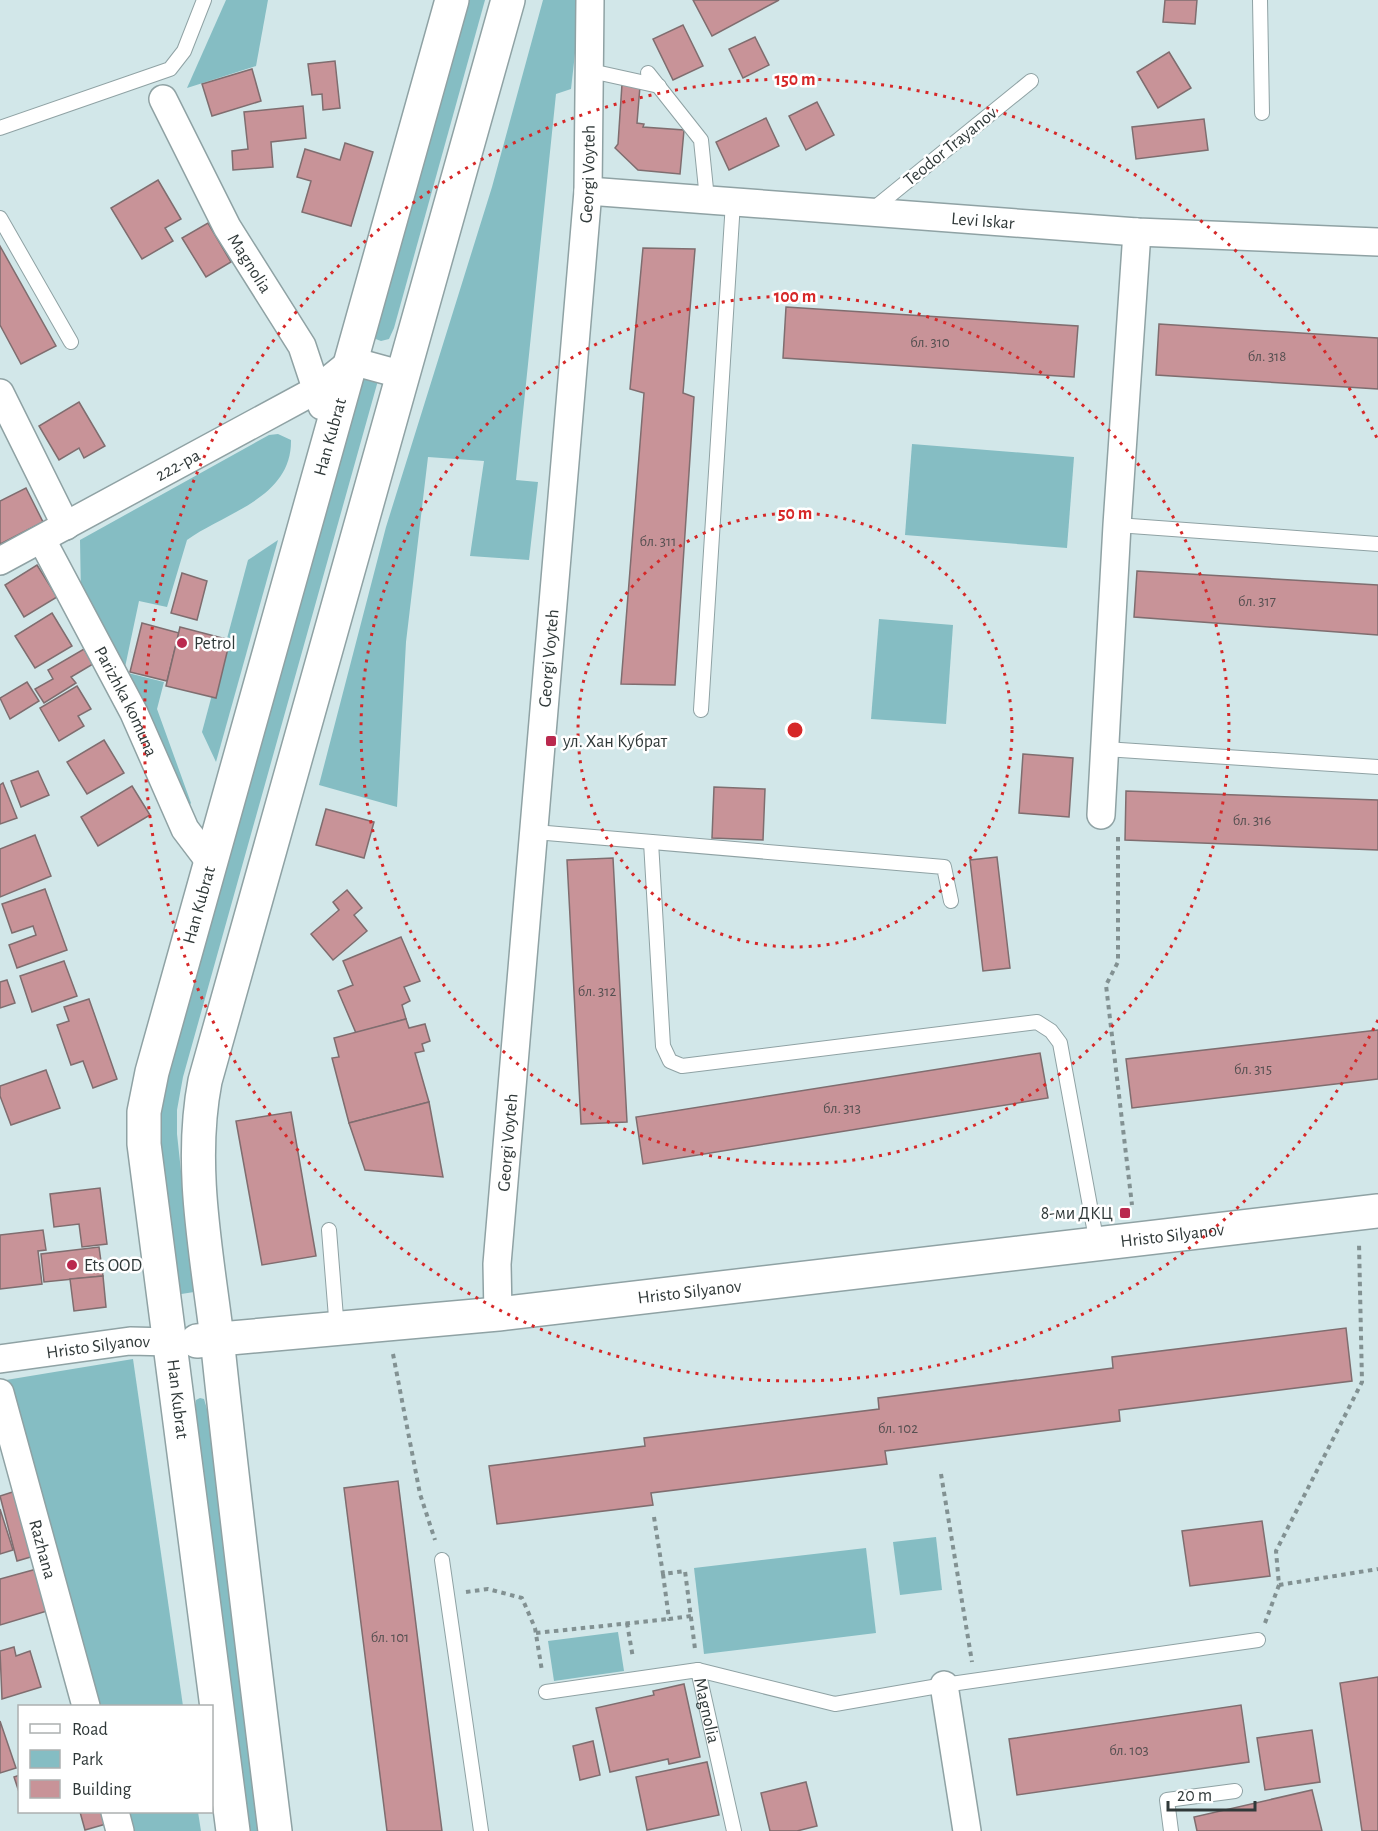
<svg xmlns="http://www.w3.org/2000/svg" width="1378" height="1831" viewBox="0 0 1378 1831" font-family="'Alegreya Sans',sans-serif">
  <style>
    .green { fill: #85bdc3 }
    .building { fill: #c89398; stroke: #7f6d6f; stroke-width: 1.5 }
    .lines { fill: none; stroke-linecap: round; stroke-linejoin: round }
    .service-casing { stroke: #8fa2a4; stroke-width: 16 }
    .minor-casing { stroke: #8fa2a4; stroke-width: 30 }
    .tertiary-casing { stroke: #8fa2a4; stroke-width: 36 }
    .path { stroke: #829192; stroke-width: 4; stroke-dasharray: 4.5 4.5; stroke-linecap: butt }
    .service { stroke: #fff; stroke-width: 14 }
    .minor { stroke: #fff; stroke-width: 27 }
    .tertiary { stroke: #fff; stroke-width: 33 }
    .ring { fill: none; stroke: #d62828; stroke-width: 3; stroke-dasharray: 3 6 }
    .poi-dot { fill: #ba294e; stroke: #fff; stroke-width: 2 }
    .labels { text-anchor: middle; stroke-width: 5; stroke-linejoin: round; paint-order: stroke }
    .number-label { font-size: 15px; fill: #565051 }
    .street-label { font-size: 18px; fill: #303939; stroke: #fff }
    .poi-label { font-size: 18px; fill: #303939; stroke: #fff; text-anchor: start }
    .centre { fill: #d62828; stroke: #fff; stroke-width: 3 }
    .ring-label { font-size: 18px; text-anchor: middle; font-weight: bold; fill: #d62828; stroke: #fff; stroke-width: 5; stroke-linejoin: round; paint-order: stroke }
  </style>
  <rect width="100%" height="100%" fill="#d2e7e9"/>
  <g class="green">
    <path d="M226,0h42l-12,66 -69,22z"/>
    <path d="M464,0h21l-91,328 -5,11 -8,2 -8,-3z"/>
    <path d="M543,0h38l-10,89 -15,5 -40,386 22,2 -9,78 -59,-4 14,-95 -56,-4 -22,185 -9,165 -78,-22 67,-258 106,-340z"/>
    <path d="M360,373l19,4 -196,700 -6,33v24l17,158 -19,3 -19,-179z"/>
    <path d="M278,434l13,6c1,58 -65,72 -104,100l-20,67 -28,-6 -15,71 40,10 -7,27 34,94 -9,13 -101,-219 -1,-57 189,-105z"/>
    <path d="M912,444l162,13 -7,91 -162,-13z"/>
    <path d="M278,540l-62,222 -14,-30 46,-172z"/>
    <path d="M879,619l74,6 -7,99 -75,-5z"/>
    <path d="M133,1359l50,347h-85l-92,-326z"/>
    <path d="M200,1398l4,1 3,10 53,422h-14l-51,-422 1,-9z"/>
    <path d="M936,1537l6,53 -42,5 -7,-53z"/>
    <path d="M866,1548l10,85 -172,21 -10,-86z"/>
    <path d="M618,1632l6,39 -70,10 -6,-40z"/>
    <path d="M127,1812h71l3,19h-68z"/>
  </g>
  <g class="building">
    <path d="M693,0h86l-67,36z"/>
    <path d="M1165,0h32l-2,24 -32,-2z"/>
    <path d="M683,25l20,41 -30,14 -20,-41z"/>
    <path d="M755,37l14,28 -26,13 -14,-29z"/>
    <path d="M1169,52l22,36 -33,20 -21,-36z"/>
    <path d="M335,61l5,47 -17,2 -1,-16 -10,1 -4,-31z"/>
    <path d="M252,69l9,32 -49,15 -10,-32z"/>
    <path d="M622,84l18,2 -3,37 7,1 -1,3 41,3 -4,44 -42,-4 -23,-22 3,-4z"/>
    <path d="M817,102l17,33 -28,15 -17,-34z"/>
    <path d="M303,106l3,32 -35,4 2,25 -40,3 -1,-19 16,-2 -4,-37z"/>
    <path d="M766,118l13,28 -50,24 -13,-28z"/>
    <path d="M1204,119l4,31 -72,9 -4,-32z"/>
    <path d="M345,143l28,9 -22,74 -49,-14 9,-31 -14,-4 8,-28 35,11z"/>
    <path d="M158,180l23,39 -16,9 8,13 -31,18 -31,-51z"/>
    <path d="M208,223l23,39 -25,15 -24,-39z"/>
    <path d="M0,246l56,100 -35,18 -21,-39z"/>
    <path d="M643,248l52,1 -12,144 11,4 -19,288 -54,-1 23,-291 -14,-4z"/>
    <path d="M786,307l292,19 -4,51 -291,-19z"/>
    <path d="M1159,324l219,14v51l-222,-14z"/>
    <path d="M79,402l26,44 -21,12 -5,-10 -20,12 -20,-34z"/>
    <path d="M26,488l17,34 -43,22v-43z"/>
    <path d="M37,565l20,32 -33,20 -19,-32z"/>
    <path d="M1137,571l241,14v50l-244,-18z"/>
    <path d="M182,573l25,8 -10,39 -26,-7z"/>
    <path d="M52,613l20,33 -37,22 -20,-32z"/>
    <path d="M142,623l37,10 -12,48 -37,-9z"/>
    <path d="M180,627l50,13 -14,58 -50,-12z"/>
    <path d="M84,649l9,15 -22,13 5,6 -32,20 -9,-14 18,-10 -5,-9z"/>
    <path d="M27,682l12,19 -29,18 -10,-21z"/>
    <path d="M77,686l14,23 -13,7 6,10 -25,15 -19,-33z"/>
    <path d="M104,740l20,33 -37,21 -20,-32z"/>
    <path d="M1023,754l50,4 -4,59 -50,-4z"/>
    <path d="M38,771l11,24 -28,12 -10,-26z"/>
    <path d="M3,783l14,35 -17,6v-39z"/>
    <path d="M132,786l18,29 -52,31 -17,-29z"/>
    <path d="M714,787l51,2 -2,51 -51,-2z"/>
    <path d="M1126,791l252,9v50l-253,-10z"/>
    <path d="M326,809l48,13 -10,36 -48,-13z"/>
    <path d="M35,835l16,41 -51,21v-48z"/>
    <path d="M997,857l13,111 -27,3 -13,-111z"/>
    <path d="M613,858l14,264 -46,2 -14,-264z"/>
    <path d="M45,889l22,61 -50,18 -8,-23 27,-10 -3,-9 -21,7 -10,-29z"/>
    <path d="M347,890l15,18 -8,7 13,16 -34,29 -22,-26 28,-24 -6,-8z"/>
    <path d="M401,937l19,44 -16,6 6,14 -8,4 4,14 -50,14 -18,-42 15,-6 -10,-24z"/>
    <path d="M64,961l13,35 -45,16 -12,-36z"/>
    <path d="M7,980l8,23 -15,5v-26z"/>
    <path d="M89,999l28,80 -24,9 -10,-27 -12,4 -14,-40 12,-4 -5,-14z"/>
    <path d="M406,1019l3,9 16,-4 5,17 -8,3 2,7 -9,2 14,49 -80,21 -17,-65 7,-1 -5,-19z"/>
    <path d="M1378,1030v49l-246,29 -6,-49z"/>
    <path d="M1040,1053l8,45 -405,66 -7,-47z"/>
    <path d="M46,1070l14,38 -49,17 -11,-29v-10z"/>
    <path d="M429,1102l14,75 -78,-7 -16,-47z"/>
    <path d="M291,1112l25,144 -54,9 -26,-144z"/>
    <path d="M100,1188l7,56 -25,3 -3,-23 -25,3 -4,-33z"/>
    <path d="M43,1230l3,20 -8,1 4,33 -42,5v-54z"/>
    <path d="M99,1247l4,29 -59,6 -3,-28z"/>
    <path d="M103,1276l3,31 -32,4 -4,-32z"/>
    <path d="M1346,1328l6,53 -233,29 1,11 -235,30 2,13 -236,29 2,12 -156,19 -8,-58 156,-20 -1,-8 235,-29 -1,-11 235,-30 -1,-11z"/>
    <path d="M398,1481l34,272 10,78h-55l-43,-343z"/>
    <path d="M22,1489l19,65 -24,7 -17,-65z"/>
    <path d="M0,1509l13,41 -13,4z"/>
    <path d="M1262,1521l8,55 -80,10 -8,-55z"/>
    <path d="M44,1567l13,41 -57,17v-46z"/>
    <path d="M14,1647l2,9 14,-5 11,36 -39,12 -2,-48z"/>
    <path d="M1378,1677v154h-16l-22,-148z"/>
    <path d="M684,1684l16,73 -31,7 -1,-5 -58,13 -14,-64 58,-13 -1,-4z"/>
    <path d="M1241,1705l8,57 -232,33 -8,-56z"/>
    <path d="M0,1721l16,47 -16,5z"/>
    <path d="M1312,1730l8,52 -55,8 -8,-52z"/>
    <path d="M593,1741l7,34 -20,5 -7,-34z"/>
    <path d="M707,1762l12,53 -72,15 -11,-53z"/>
    <path d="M20,1775v20l-6,-18z"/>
    <path d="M806,1782l11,44 -20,5h-27l-9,-38z"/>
    <path d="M1312,1790l10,41h-125l-3,-14z"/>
    <path d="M80,1812h22l4,12 -21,6z"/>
  </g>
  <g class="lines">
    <defs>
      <g id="service">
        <path d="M1260,0l2,113"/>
        <path d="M591,71l68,15"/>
        <path d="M648,73l53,67 6,59"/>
        <path d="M0,128l170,-59 14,-18 20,-51"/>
        <path d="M872,210l159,-129"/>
        <path d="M0,218l71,124"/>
        <path d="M1117,525l261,19"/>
        <path d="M701,710l32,-508"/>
        <path d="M1105,749l273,18"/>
        <path d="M535,832l409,35 7,34"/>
        <path d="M651,842l12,204 7,15 12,5 355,-44 14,9 9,12 37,201"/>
        <path d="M329,1230l8,100"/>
        <path d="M442,1560l39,271"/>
        <path d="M698,1670l137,34 109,-19 314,-45"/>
        <path id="s1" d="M546,1692l152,-22 36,161"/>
        <path d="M1171,1831l-4,-31 68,-9"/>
      </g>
      <g id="minor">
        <path id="s2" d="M163,99l64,128 75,119 20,60"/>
        <path id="s3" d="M588,191l549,41 241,10"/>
        <path d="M0,393l66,133"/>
        <path id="s4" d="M42,540l92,173 51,116 25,33"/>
        <path id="s5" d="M0,561l316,-171 36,-29 51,14"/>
        <path d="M1101,815l16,-290 20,-293"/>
        <path id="s6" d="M498,1314l-1,-50 91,-1073 2,-191"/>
        <path id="s7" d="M0,1359l130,-18 41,1"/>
        <path id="s8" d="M0,1393l86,313"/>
        <path d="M944,1685l23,146"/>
        <path d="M115,1812l5,19"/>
      </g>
      <g id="tertiary">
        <path id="s9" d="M197,1341l301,-27 880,-103"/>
        <path id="s10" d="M233,1831l-89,-687v-32l8,-40 300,-1072"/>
        <path d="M275,1831c-20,-161 -40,-322 -57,-484 -10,-88 -30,-178 -13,-266l303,-1081"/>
      </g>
    </defs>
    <use href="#service" class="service-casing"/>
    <use href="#minor" class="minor-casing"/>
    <use href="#tertiary" class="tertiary-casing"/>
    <g class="path">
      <path d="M1118,837v125l-12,23 26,220"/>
      <path d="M393,1354l27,140 15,46"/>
      <path d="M941,1474l31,188"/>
      <path d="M654,1517l9,57 22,-3 10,78"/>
      <path d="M663,1574l6,45 22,-3"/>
      <path d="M1279,1585l99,-16"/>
      <path d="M466,1592l22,-3 34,9 13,30 7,43"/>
      <path d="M627,1623l6,35"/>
      <path d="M1265,1623l14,-38 -3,-34 86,-169 -3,-139"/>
      <path d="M536,1633l133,-14"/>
    </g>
    <use href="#service" class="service"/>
    <use href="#minor" class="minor"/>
    <use href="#tertiary" class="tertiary"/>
  </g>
  <g class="ring">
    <circle cx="795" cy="730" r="217"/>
    <circle cx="795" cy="730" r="434"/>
    <path d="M1378 1020A651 651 0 1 1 1378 440"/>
  </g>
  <g class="poi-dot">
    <circle cx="182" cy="643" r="6"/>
    <rect x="545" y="735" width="12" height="12" rx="3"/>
    <rect x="1119" y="1207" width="12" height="12" rx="3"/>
    <circle cx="72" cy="1265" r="6"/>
  </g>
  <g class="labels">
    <g class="number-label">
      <text x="930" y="347">бл. 310</text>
      <text x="1267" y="361">бл. 318</text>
      <text x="658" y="546">бл. 311</text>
      <text x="1257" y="606">бл. 317</text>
      <text x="1252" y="825">бл. 316</text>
      <text x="597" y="996">бл. 312</text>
      <text x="1253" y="1074">бл. 315</text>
      <text x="842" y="1113">бл. 313</text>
      <text x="898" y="1433">бл. 102</text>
      <text x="390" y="1642">бл. 101</text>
      <text x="1129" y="1755">бл. 103</text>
    </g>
    <g class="street-label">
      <text transform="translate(950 146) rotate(-39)" y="6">Teodor Trayanov</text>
      <text dy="6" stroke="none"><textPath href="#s6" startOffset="1144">Georgi Voyteh</textPath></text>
      <text dy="6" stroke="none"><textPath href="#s3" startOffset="396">Levi Iskar</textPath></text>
      <text dy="6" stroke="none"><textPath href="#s2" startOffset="186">Magnolia</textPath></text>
      <text dy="6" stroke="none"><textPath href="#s10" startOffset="1425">Han Kubrat</textPath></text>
      <text dy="6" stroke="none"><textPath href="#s5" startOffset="202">222-ра</textPath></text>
      <text dy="6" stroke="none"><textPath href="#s6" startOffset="658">Georgi Voyteh</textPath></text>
      <text dy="6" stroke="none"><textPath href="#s4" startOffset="182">Parizhka komuna</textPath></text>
      <text dy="6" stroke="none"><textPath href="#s10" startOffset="939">Han Kubrat</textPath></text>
      <text dy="6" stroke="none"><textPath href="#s6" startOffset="172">Georgi Voyteh</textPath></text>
      <text dy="6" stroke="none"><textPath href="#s9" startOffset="981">Hristo Silyanov</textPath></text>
      <text dy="6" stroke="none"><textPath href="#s9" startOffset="495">Hristo Silyanov</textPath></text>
      <text dy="6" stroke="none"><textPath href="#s7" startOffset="99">Hristo Silyanov</textPath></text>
      <text transform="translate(178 1399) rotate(83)" y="6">Han Kubrat</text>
      <text dy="6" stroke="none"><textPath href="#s8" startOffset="162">Razhana</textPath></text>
      <text dy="6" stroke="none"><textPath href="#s1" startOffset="195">Magnolia</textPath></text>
    </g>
    <g class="poi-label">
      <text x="194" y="649">Petrol</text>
      <text x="563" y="747">ул. Хан Кубрат</text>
      <text x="1113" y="1219" text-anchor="end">8-ми ДКЦ</text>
      <text x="84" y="1271">Ets OOD</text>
    </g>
  </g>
  <circle cx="795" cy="730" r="9" class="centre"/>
  <g class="ring-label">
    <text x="795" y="85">150 m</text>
    <text x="795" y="302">100 m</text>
    <text x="795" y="519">50 m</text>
  </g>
  <rect x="18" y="1705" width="195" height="108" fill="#ffffff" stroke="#acb0b0" stroke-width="1.5"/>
  <rect x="30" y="1724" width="30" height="9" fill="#ffffff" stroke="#acb0b0" stroke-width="1.5"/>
  <text x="72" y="1735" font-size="18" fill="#303939">Road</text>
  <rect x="30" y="1750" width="30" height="18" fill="#85bdc3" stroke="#acb0b0" stroke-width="1.5"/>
  <text x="72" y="1765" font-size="18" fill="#303939">Park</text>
  <rect x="30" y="1780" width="30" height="18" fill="#c89398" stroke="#acb0b0" stroke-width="1.5"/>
  <text x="72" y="1795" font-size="18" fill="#303939">Building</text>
  <path d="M1168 1801v9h87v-9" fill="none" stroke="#303939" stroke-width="3"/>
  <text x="1177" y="1801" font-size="18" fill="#303939" stroke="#ffffff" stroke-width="4.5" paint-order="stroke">20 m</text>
</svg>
